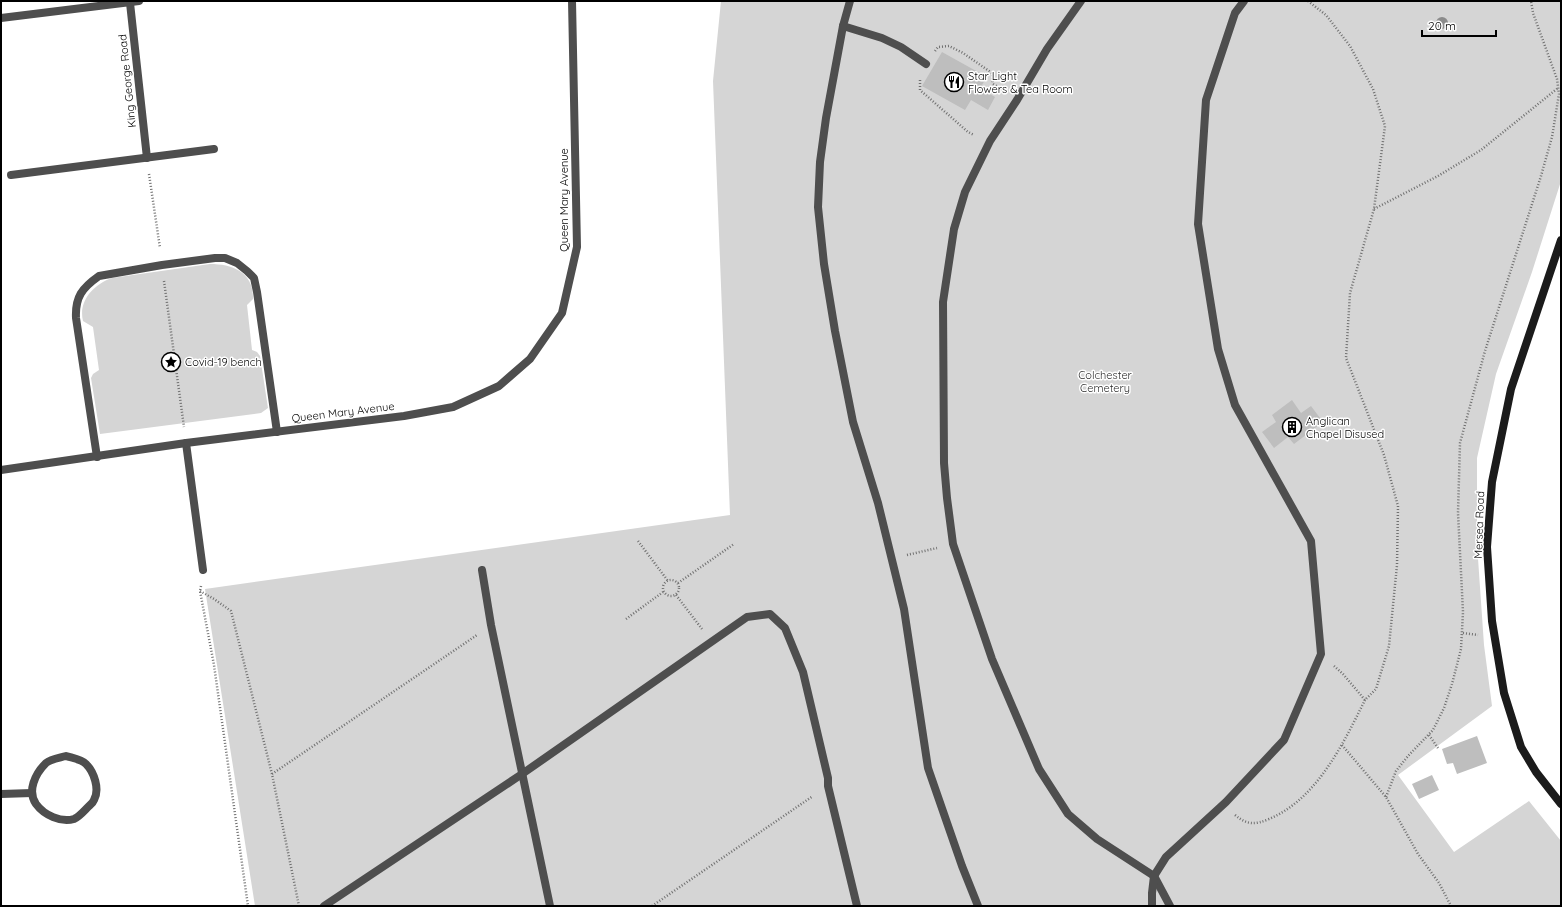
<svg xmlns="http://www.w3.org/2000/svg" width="1562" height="907" viewBox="0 0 1562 907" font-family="Quicksand,sans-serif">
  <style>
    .green { fill: #d5d5d5 }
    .building { fill: #bebebe }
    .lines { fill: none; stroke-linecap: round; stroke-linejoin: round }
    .path { stroke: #707070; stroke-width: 2.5; stroke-dasharray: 1 2; stroke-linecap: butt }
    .lane { stroke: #4e4e4e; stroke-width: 8 }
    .street { stroke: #4e4e4e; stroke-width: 8 }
    .secondary { stroke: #1b1b1b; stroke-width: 8 }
    .tree { fill: #8b8b8b }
    .labels { text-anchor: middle; stroke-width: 3; stroke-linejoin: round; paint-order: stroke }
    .poi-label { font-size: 11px; fill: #000; stroke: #fff; text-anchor: start }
    .street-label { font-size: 11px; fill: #000; stroke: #fff }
    .park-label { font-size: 11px; fill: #2c2c2c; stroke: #fff }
  </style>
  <rect width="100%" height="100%" fill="#fff"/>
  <g class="green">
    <path d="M721,1h840v180l-29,91 -36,102 -19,84v86l7,101 8,61 -94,69 56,77 75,-51 32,40v65h-1306l-50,-317 525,-74 -17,-434z"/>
    <path d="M210,264c22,0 44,8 43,35l-6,6 5,45 5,2 3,4 8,52 -7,5 -161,21 -9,-56 2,-4 6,-4 -6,-43 -10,-6c-5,-20 11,-37 29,-43z"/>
  </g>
  <g class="building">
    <path d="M942,52l45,25 -7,11 15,9 -7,13 -17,-10 -6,10 -43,-24z"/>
    <path d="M1292,400l9,13 10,-7 12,16 -29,22 -6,-7 -14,11 -12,-16 14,-10 -4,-7z"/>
    <path d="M1477,736l10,27 -30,11 -4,-11 -6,1 -5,-15z"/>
    <path d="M1432,775l7,15 -20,9 -7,-15z"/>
  </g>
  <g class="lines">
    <g class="path">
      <path d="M1308,1l18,14 24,31 23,43 12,37 -11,83 -24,84 -4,65 38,97 14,51 -1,59 -8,81 -13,43 -11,11 -22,-26 -9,-8"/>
      <path d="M935,51l3,-4 11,-1 14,7 29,20 1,11 10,6"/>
      <path d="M920,80v10l48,42 6,3"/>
      <path d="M149,174l11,74"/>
      <path d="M1374,209l64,-33 43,-26 77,-62"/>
      <path d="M164,281l20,146"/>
      <path d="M638,541l30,40"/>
      <path d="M907,555l30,-7"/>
      <circle cx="671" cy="588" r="8"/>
      <path d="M678,583l56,-39"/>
      <path d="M201,586l-1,5 14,74 34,241"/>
      <path d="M200,591l14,8 17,12 41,163 27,132"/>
      <path d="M676,595l26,34"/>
      <path d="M626,619l37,-27"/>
      <path d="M1463,633l15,2"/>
      <path d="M1429,735l9,13"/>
      <path d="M1342,745l44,52 32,57 21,29 12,23"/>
      <path d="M272,774l205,-139"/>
      <path d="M1386,797l10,-26 12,-15 25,-26 11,-22 8,-24 9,-35 2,-37 -5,-99 2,-70 25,-92 56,-175 11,-39 7,-43 -2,-15 -24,-66 -2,-12"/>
      <path d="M1235,815c12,10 20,10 34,4 48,-20 74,-75 96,-119"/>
      <path d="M652,906l161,-110"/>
    </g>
    <g class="lane">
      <path d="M850,1l-7,25 39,12 19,9 25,17"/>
      <path d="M1081,1l-34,48 -30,51 -27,41 -25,51 -11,37 -11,73 1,161 3,35 6,46 39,115 47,110 29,45 29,25 57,37 16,30"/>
      <path d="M843,26l-17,92 -6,44 -2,45 6,57 11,67 18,91 25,81 26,106 24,159 34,98 16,40"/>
      <path d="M186,443l17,127"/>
      <path d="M482,570l9,55 59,281"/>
      <path d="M324,906l198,-132 225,-157 23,-3 15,14 18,44 25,106v8l29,120"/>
      <path d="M1152,906v-13l2,-17 12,-19 60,-55 58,-62 37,-86 -10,-113 -76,-136 -17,-56 -20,-125 8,-124 29,-87 9,-12"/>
    </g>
    <g class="street">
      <path d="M130,3l17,155"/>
      <path d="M1,18l138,-17"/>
      <path d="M11,175l203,-26"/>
      <path d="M97,457l-21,-139c-1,-21 6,-30 23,-42l63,-11 53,-7h10l12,5 10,8 7,7 3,14 20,140"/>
      <path d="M1,470l185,-27 218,-27 49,-9 46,-21 31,-27 32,-46 15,-66 -5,-246"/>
      <path d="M66,756c6,2 15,3 20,8 8,8 14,25 8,36 -1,3 -4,5 -6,7 -4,4 -9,10 -14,12 -13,4 -30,-4 -38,-15 -9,-13 -1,-30 10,-41 5,-4 13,-5 20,-7z"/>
      <path d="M1,794l31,-1"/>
    </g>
    <path class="secondary" d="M1561,240l-50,149 -19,93 -5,65 5,74 12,72 17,54 15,25 25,32"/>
  </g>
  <circle class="tree" cx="1442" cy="23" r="6"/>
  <defs>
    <symbol id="restaurant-ring" viewBox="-11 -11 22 22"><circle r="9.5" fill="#fff" stroke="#000" stroke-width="1.5"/><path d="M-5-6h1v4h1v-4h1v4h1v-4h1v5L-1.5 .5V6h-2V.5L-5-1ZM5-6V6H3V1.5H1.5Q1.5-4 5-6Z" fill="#000"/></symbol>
    <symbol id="sight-ring" viewBox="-11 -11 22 22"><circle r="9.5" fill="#fff" stroke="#000" stroke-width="1.5"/><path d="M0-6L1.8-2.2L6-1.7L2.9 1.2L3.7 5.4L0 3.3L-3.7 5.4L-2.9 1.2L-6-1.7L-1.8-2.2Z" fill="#000"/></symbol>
    <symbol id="building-ring" viewBox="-11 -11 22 22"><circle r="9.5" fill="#fff" stroke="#000" stroke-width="1.5"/><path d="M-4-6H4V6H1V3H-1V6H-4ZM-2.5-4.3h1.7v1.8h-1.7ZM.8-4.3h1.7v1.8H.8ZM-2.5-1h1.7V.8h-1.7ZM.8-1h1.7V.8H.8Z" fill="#000"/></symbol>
  </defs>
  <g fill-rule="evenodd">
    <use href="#restaurant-ring" x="943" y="71" width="22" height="22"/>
    <use href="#sight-ring" x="160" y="351" width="22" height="22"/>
    <use href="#building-ring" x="1281" y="416" width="22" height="22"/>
  </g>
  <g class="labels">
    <g class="poi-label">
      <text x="968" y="80">Star Light<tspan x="968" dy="13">Flowers &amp; Tea Room</tspan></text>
      <text x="185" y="366">Covid-19 bench</text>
      <text x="1306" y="425">Anglican<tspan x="1306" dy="13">Chapel Disused</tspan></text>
    </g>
    <g class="street-label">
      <text transform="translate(127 81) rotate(-96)" y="4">King George Road</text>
      <text transform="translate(564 200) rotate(-90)" y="4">Queen Mary Avenue</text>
      <text transform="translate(343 412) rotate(-7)" y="4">Queen Mary Avenue</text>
      <text transform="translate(1479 525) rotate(-88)" y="4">Mersea Road</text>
    </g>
    <g class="park-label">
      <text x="1105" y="379">Colchester<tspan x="1105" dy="13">Cemetery</tspan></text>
    </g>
  </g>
  <rect width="1562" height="907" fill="none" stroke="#000000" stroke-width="4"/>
  <path d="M1422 30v6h74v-6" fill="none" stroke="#000000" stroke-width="2"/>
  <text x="1428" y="30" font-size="12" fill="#000000" stroke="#ffffff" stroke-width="3" paint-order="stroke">20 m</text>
</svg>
